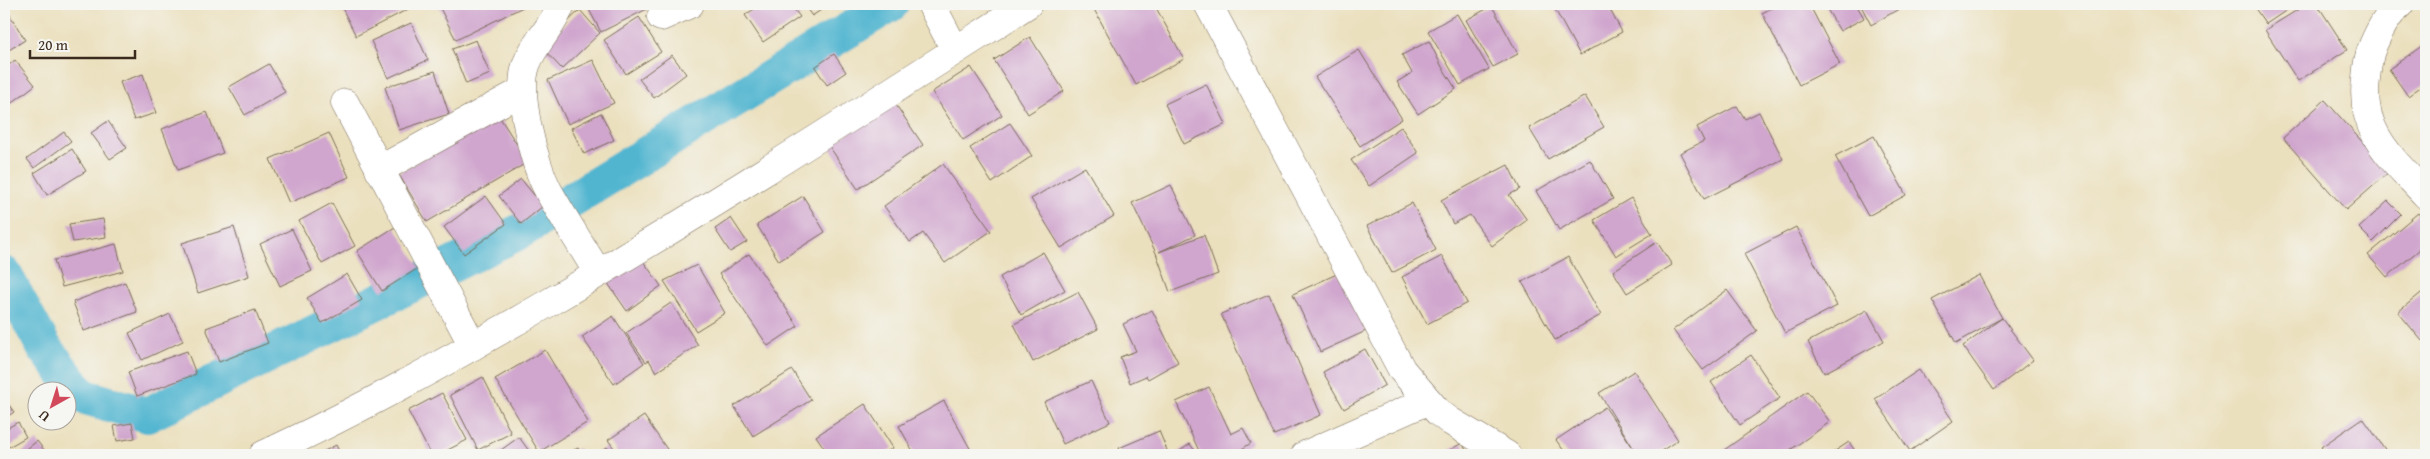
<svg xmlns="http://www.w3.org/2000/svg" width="2430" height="459" viewBox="0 0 2430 459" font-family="'Gentium Book Plus',serif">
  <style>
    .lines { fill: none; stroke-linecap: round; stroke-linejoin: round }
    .canal { stroke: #51b5d0; stroke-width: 36 }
    .building { fill: #d0a6ce }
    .minor-casing { stroke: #796a56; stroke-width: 29 }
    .minor { stroke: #fff; stroke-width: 28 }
  </style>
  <rect width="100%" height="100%" fill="#f6f6f2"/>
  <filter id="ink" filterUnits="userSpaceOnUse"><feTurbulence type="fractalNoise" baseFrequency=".02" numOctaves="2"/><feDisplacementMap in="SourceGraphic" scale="10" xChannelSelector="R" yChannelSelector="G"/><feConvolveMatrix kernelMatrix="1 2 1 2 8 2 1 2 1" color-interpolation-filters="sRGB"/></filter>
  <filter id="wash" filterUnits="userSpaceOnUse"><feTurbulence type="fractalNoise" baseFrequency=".0096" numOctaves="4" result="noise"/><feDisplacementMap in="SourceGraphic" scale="20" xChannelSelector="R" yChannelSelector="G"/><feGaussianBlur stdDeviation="1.12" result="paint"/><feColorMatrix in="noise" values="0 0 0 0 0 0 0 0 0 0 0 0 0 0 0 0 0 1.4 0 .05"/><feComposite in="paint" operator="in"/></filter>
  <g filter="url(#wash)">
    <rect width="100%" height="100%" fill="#ebe0be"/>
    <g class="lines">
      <path class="canal" d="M4,274l40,73 38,49 65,19 372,-183 372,-228"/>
    </g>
    <g id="blocks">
      <g class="building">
        <path d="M340,4h72l2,2 -58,30z"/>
        <path d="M438,4h91l-73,36z"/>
        <path d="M586,4h64l1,3 -50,25z"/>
        <path d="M762,4h28l10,13 -37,25 -18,-27z"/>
        <path d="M803,4h27l-18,12z"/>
        <path d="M1091,4h63l30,55 -48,26z"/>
        <path d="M1552,4h55l15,28 -42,23z"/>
        <path d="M1780,4h29l31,60 -41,21 -37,-72z"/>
        <path d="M1824,4h32l8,14 -24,13z"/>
        <path d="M1860,4h43l1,2 -33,19z"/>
        <path d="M2252,4h44l-30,20z"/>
        <path d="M2307,4h10l30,46 -49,31 -33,-51z"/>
        <path d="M4,5l21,35 -21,13z"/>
        <path d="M1492,6l26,48 -25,13 -27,-47z"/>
        <path d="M580,10l20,23 -38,36 -21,-22z"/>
        <path d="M1457,14l32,55 -29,16 -32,-54z"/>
        <path d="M639,17l22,35 -35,22 -22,-34z"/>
        <path d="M411,23l17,37 -40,18 -17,-37z"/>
        <path d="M1030,37l34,54 -36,23 -34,-54z"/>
        <path d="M476,40l14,34 -24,10 -14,-35z"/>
        <path d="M1429,41l13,26 14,22 -38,25 -21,-32 15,-9 -10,-18z"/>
        <path d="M2426,43v40l-18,13 -19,-27z"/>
        <path d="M1359,50l43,69 -42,27 -45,-69z"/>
        <path d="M834,54l12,18 -19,13 -12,-18z"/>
        <path d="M672,55l14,19 -32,24 -15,-19z"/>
        <path d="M15,60l20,25 -31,24v-40z"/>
        <path d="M593,60l21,43 -46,21 -20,-44z"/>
        <path d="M269,64l16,28 -40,23 -16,-28z"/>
        <path d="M971,67l31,48 -39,25 -31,-48z"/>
        <path d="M435,71l14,43 -50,16 -14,-43z"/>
        <path d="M143,74l13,39 -22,7 -14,-38z"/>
        <path d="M1206,84l20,40 -42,20 -19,-40z"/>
        <path d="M1585,96l19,31 -56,32 -19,-31z"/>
        <path d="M2325,100l64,72 -43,38 -63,-72z"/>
        <path d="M894,102l29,43 -65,44 -29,-43z"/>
        <path d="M1737,106l8,13 14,-7 24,47 -79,40 -24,-46 24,-12 -7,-14z"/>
        <path d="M207,112l16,41 -45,17 -16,-41z"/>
        <path d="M497,113l31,49 -101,60 -29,-49z"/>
        <path d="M601,113l13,27 -30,14 -13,-26z"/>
        <path d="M108,121l19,27 -17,11 -19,-26z"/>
        <path d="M1010,123l22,33 -40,27 -22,-35z"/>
        <path d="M1401,127l17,26 -49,33 -18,-26z"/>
        <path d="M64,132l7,9 -37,27 -7,-9z"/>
        <path d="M329,133l20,44 -60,26 -19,-44z"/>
        <path d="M1874,136l32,59 -38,21 -33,-60z"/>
        <path d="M72,149l14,22 -39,24 -13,-22z"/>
        <path d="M1590,160l23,39 -54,31 -23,-39z"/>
        <path d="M943,164l48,67 -46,32 -22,-30 -13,9 -26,-36z"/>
        <path d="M1508,165l12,24 -11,6 18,25 -35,26 -22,-31 -17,9 -12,-24z"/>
        <path d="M1085,167l29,49 -53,32 -30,-49z"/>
        <path d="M521,179l22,27 -22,18 -22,-28z"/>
        <path d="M1171,185l24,50 -36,17 45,-17 14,39 -48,18 -14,-39 -24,-50z"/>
        <path d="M486,196l20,28 -42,30 -20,-27z"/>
        <path d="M803,196l22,36 -46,29 -22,-36z"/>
        <path d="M1631,198l21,36 -36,22 -22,-36z"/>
        <path d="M2388,201l13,13 -28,28 -14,-14z"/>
        <path d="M332,203l23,43 -33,18 -23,-43z"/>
        <path d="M1412,203l24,47 -44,23 -25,-47z"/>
        <path d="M2418,213l8,11v20l-39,33 -19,-22z"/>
        <path d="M731,218l16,24 -17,10 -15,-23z"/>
        <path d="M103,219l3,18 -33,5 -4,-18z"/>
        <path d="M234,227l15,49 -51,17 -16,-50z"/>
        <path d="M395,227l25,40 -38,24 -25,-40z"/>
        <path d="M1796,227l41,79 -52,27 -41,-79z"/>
        <path d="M292,229l20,42 -32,15 -20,-42z"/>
        <path d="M1657,242l15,23 -45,28 -14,-22z"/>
        <path d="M116,244l7,27 -61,16 -8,-27z"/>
        <path d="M1043,252l22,38 -44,25 -21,-38z"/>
        <path d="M749,254l49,72 -30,20 -49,-72z"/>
        <path d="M1442,256l25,47 -40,21 -25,-47z"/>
        <path d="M1568,257l33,58 -46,25 -33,-58z"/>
        <path d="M641,258l20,28 -34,25 -20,-29z"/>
        <path d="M697,265l28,48 -29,18 -32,-50z"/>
        <path d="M1339,273l27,58 -46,21 -27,-58z"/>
        <path d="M347,274l15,26 -40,23 -15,-25z"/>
        <path d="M1979,275l23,43 -46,25 -24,-43z"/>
        <path d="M125,282l12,30 -53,19 -11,-29z"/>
        <path d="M2426,289v48l-4,4 -24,-29z"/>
        <path d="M1727,290l30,41 -54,39 -30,-40z"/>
        <path d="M1078,292l20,37 -65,33 -19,-38z"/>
        <path d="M1269,294l52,121 -47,20 -53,-121z"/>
        <path d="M671,303l27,42 -42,27 -7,-12 -3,2 -20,-29z"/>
        <path d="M255,310l13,33 -49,19 -13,-34z"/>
        <path d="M1152,310l26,52 -30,17 -2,-3 -16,7 -10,-26 16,-6 -13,-27z"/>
        <path d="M1867,310l17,31 -60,32 -16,-31z"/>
        <path d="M170,314l13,27 -41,19 -13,-27z"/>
        <path d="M613,316l31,47 -30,21 -32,-47z"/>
        <path d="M2002,318l31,42 -39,30 -31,-44z"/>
        <path d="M1365,349l20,36 -41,24 -21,-37z"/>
        <path d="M545,350l43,72 -49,30 -44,-73z"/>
        <path d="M187,351l9,23 -59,22 -9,-24z"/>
        <path d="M1751,355l29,43 -40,27 -29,-43z"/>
        <path d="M792,370l19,30 -58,36 -19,-30z"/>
        <path d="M1919,370l34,51 -43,30 -35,-52z"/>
        <path d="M1634,371l44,69 -23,15h-88l-11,-15 49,-33 29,42 -35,-56z"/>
        <path d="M483,377l28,56 -33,17 -28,-55z"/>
        <path d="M1091,381l19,41 -47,22 -19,-42z"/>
        <path d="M1209,387l22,47 12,-6 8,15 -18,12h-32l-25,-53z"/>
        <path d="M1807,391l23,31 -47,33h-62l-1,-2z"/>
        <path d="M442,393l25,47 -29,15h-7l-23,-44z"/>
        <path d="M4,398l10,14 -10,7z"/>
        <path d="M944,401l28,51 -6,3h-51l-16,-29z"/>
        <path d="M865,404l28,44 -12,7h-52l-13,-19z"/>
        <path d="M644,416l27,39h-52l-11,-15z"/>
        <path d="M2363,418l26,37h-62l-6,-8z"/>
        <path d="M18,422l8,15 -21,12 -1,-19z"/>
        <path d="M132,423l3,15 -18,3 -3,-15z"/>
        <path d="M1159,431l10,24h-47l-3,-7z"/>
        <path d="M519,437l13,18h-38z"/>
        <path d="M37,441l11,14h-29z"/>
        <path d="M1849,442l9,13h-29z"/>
        <path d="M1462,443l7,12h-28z"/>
        <path d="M1190,444l8,11h-24z"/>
        <path d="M336,445l5,10h-24z"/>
        <path d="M607,447l6,8h-19z"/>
        <path d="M578,448l4,7h-18z"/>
      </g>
    </g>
  </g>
  <g filter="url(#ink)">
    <use href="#blocks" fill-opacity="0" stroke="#796a56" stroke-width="1"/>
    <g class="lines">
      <defs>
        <g id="minor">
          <path d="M561,4c-7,22 -26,38 -34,59 -12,29 7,102 22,129 15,27 33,54 49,81"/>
          <path d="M931,4l24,46"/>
          <path d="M1208,4l194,366 36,42 12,9 57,34"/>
          <path d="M2400,4c-12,10 -21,27 -27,41 -5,11 -6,22 -7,34 -7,54 27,80 60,116"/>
          <path d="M661,17l29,-13"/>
          <path d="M345,103l128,243"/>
          <path d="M379,170l143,-79"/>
          <path d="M263,455c96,-44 188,-96 280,-149 165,-96 324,-199 485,-302"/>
          <path d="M1305,455l122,-54"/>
        </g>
      </defs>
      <use href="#minor" class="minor-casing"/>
      <use href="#minor" class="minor"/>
    </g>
  </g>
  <rect width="2430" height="459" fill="none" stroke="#f6f6f2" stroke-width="20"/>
  <g transform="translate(52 406) rotate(219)"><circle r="24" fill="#f6f6f2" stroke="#aba49d"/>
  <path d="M0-4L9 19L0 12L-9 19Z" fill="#d1495b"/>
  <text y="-8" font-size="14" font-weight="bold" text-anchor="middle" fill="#3b2a1e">U</text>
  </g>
  <path d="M30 50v8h105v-8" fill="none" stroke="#3b2a1e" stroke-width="2.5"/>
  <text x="38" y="50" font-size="15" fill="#3b2a1e" stroke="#f6f6f2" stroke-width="4" paint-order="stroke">20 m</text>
</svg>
